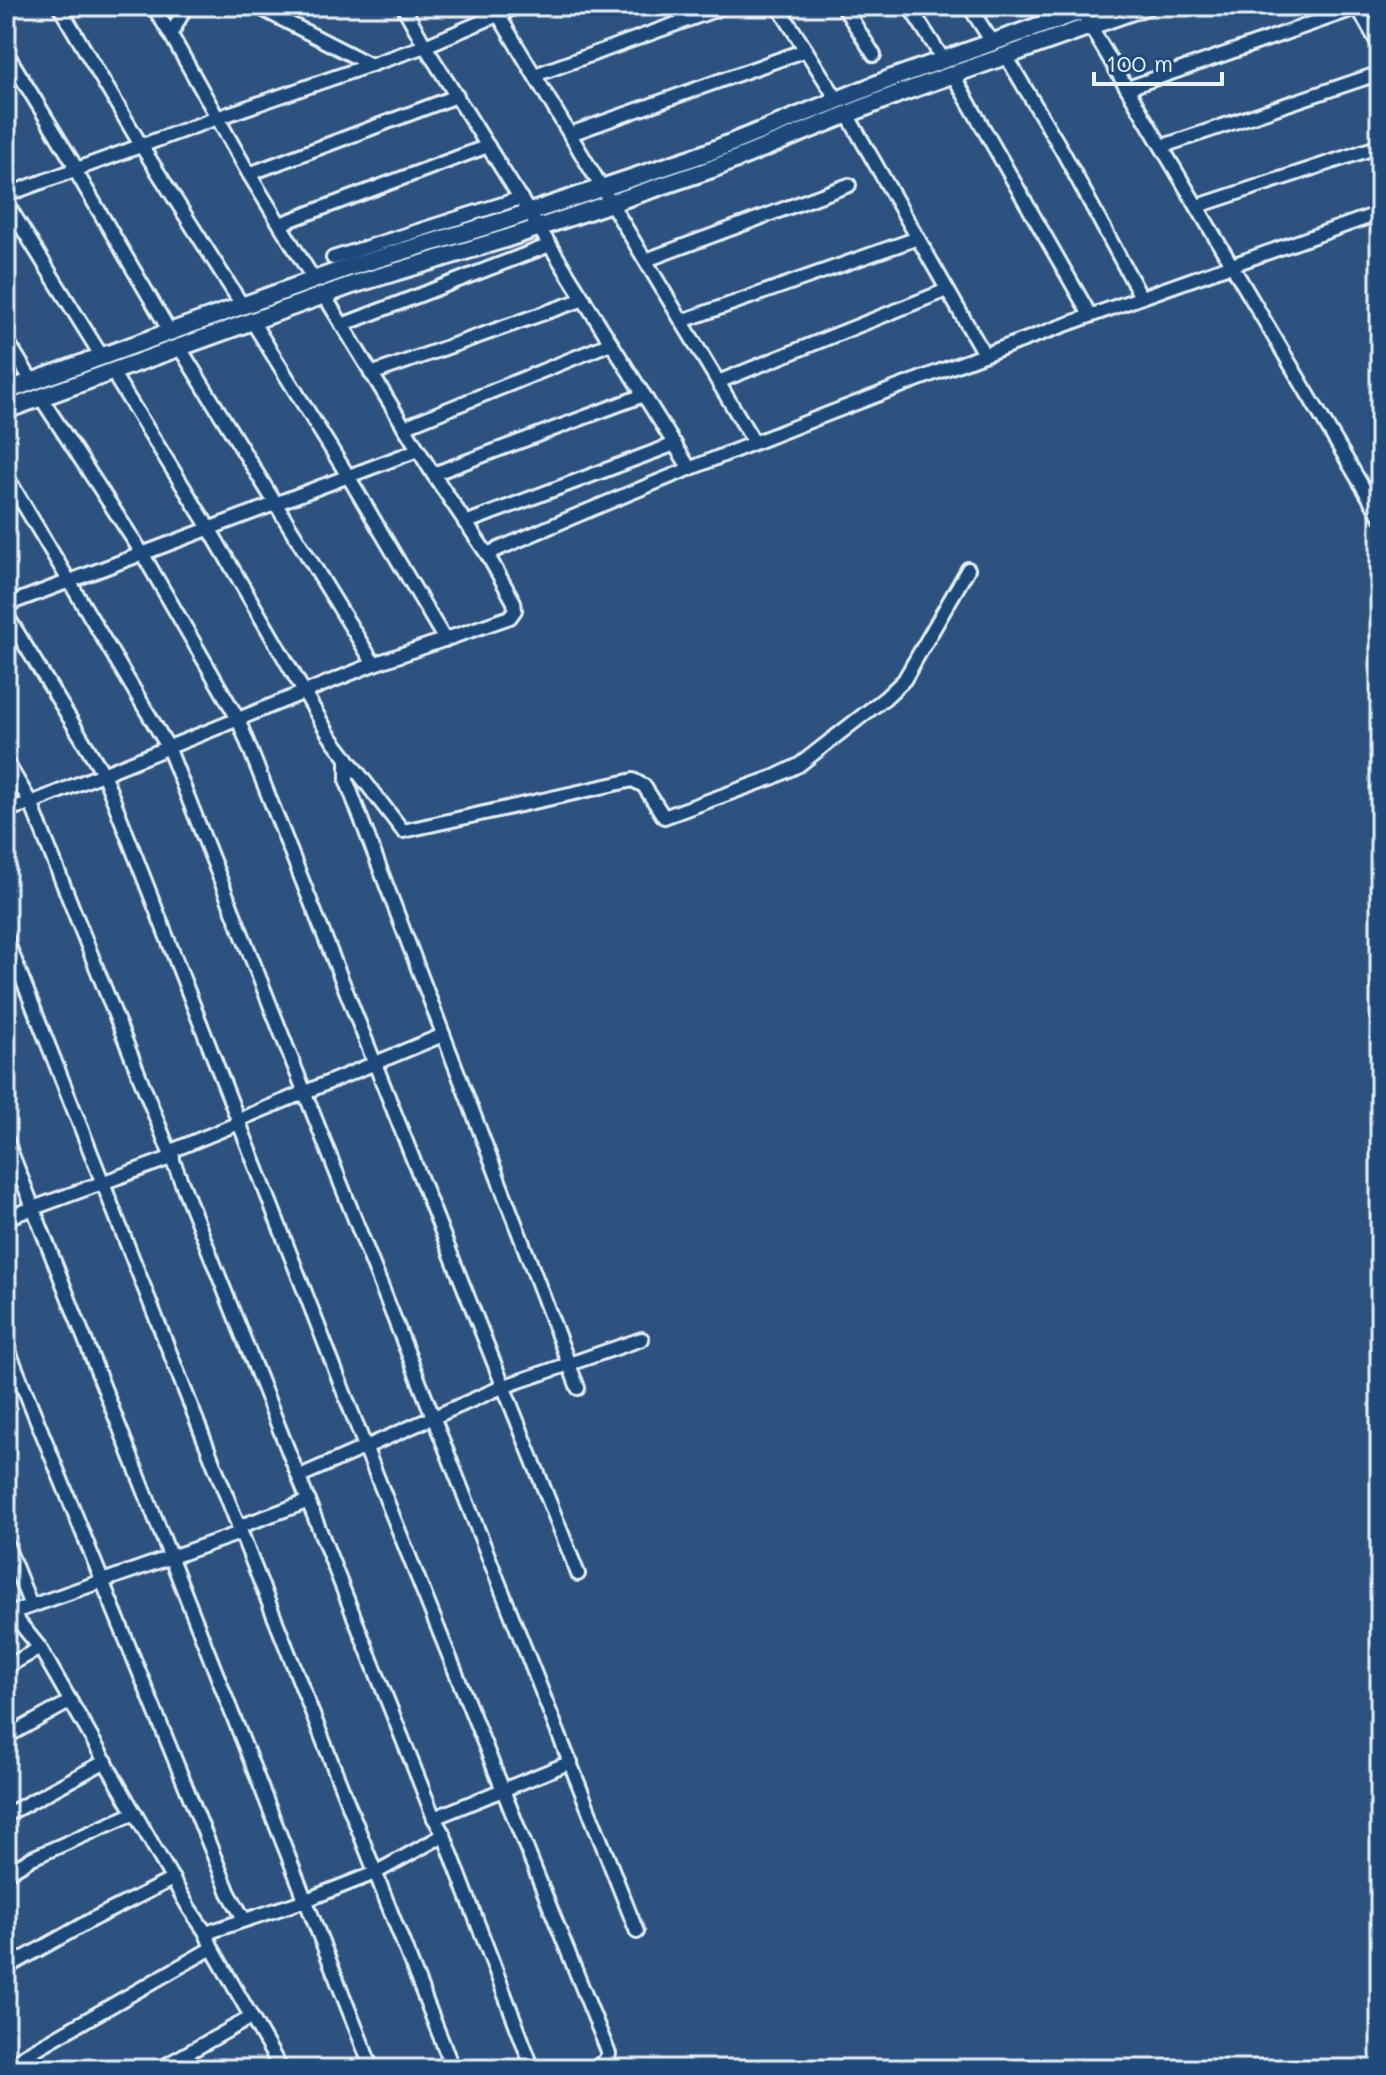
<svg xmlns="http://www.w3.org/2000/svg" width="1386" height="2075" viewBox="0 0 1386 2075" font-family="Mali,sans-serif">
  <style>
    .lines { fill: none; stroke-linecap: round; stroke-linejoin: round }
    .minor-casing { stroke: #e8f1f8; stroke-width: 18 }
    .major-casing { stroke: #e8f1f8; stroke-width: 22 }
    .minor { stroke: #1f4a7a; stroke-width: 12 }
    .major { stroke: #1f4a7a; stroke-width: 16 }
  </style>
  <rect width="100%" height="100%" fill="#2e527f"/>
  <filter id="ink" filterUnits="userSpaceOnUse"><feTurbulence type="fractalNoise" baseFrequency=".0125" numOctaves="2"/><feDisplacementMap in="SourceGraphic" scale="16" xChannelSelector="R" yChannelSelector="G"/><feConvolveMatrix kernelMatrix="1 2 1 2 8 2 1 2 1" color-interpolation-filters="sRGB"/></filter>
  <g filter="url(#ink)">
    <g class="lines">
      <defs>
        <g id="minor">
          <path d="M59,6l83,141 100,158"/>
          <path d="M153,6l18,29"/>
          <path d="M186,6l-15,29 78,139 65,106"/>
          <path d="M256,6l115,59"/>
          <path d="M403,6l22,40 265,423"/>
          <path d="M493,6l261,436"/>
          <path d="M778,6l60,95"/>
          <path d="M843,6l31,49"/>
          <path d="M909,6l34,53"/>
          <path d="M969,6l23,36"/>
          <path d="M1357,6l23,41"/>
          <path d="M1086,19l294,497"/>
          <path d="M6,52l71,117"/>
          <path d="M1006,56l57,96 78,145"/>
          <path d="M535,75l191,-69"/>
          <path d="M953,75l137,240"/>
          <path d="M1128,88l234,-82"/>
          <path d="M848,116l136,238"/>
          <path d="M570,134l236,-84"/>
          <path d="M1163,146l217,-73"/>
          <path d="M75,170l91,155"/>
          <path d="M249,174l208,-78"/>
          <path d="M6,195l211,-77 208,-72 94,-40"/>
          <path d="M6,202l93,150"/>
          <path d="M1198,206l182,-60"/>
          <path d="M280,224l208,-78"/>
          <path d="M333,258l188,-60"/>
          <path d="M646,260l203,-75"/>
          <path d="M324,295l109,179 54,80c292,-128 592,-236 893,-341"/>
          <path d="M252,321l96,155 97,164"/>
          <path d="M682,321l236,-83"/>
          <path d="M342,325l208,-80"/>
          <path d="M6,339l24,39"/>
          <path d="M183,353l191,311"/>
          <path d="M371,374l213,-75"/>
          <path d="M117,380l92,148 120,207 74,96 230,-51 11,6 20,31 110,-40 25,-12 86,-67 19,-18 64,-111"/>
          <path d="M718,382l229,-92"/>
          <path d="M43,401l99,152 96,166 340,855"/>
          <path d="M404,427l207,-84"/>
          <path d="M433,474l211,-79"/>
          <path d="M6,475l162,272 469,1185"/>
          <path d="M465,523l210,-79"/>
          <path d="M6,605l412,-155"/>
          <path d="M6,614l97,159 263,676 243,605 -6,9 -13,6"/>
          <path d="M347,758v24l231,606"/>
          <path d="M6,761l25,42 403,1015 10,17 89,234"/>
          <path d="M6,810l25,-7 343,-139 136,-47 5,-7 -1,-8 -27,-48"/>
          <path d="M6,938l447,1131"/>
          <path d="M238,1120l205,-85"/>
          <path d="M6,1139l366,930"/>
          <path d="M171,1151l68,-28"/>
          <path d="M6,1218l167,-61"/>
          <path d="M6,1344l223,549 15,26"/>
          <path d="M300,1476l202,-89 140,-48"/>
          <path d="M238,1527l71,-26"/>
          <path d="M6,1543l25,63"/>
          <path d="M6,1606l34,42 149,260 17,25 6,15 69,121"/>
          <path d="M11,1613l229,-80"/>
          <path d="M6,1667l34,-19"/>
          <path d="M6,1737l65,-36"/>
          <path d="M6,1815l100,-54"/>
          <path d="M434,1818l137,-56"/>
          <path d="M6,1874l26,-16 103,-45"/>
          <path d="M206,1933l100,-33 69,-27 69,-38"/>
          <path d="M6,1968l89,-50 78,-39"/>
          <path d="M6,2066l206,-118"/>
          <path d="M159,2069l91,-51"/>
        </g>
        <g id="major">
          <path d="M6,391l341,-123 153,-46 206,-69 186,-75 203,-72"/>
          <path d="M6,410l346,-125 153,-46 207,-70 186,-75 249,-88"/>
        </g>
      </defs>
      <use href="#minor" class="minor-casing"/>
      <use href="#major" class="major-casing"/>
      <use href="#minor" class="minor"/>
      <use href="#major" class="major"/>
    </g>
  </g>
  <rect width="1386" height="2075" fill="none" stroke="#1f4a7a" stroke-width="32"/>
  <rect x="16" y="16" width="1354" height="2043" fill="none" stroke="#e8f1f8" stroke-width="3" filter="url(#ink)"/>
  <path d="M1094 72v12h128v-12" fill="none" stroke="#e8f1f8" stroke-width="4"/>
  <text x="1106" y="72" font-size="24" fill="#e8f1f8" stroke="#1f4a7a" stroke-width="6" paint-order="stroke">100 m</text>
</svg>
